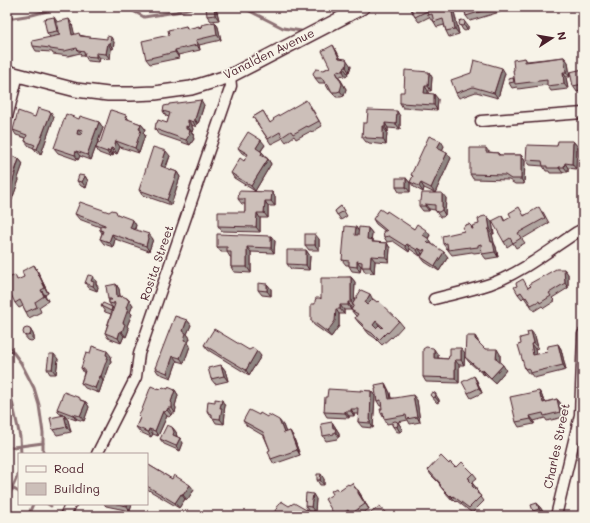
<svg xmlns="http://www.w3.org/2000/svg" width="590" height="523" viewBox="0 0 590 523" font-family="Mali,sans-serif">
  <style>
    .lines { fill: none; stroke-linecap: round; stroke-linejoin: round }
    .stream { stroke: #8e7275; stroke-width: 3 }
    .street-casing { stroke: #4a1f2b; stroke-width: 13 }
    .secondary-casing { stroke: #4a1f2b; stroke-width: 16 }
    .street { stroke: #f7f3e8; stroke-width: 10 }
    .secondary { stroke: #f7f3e8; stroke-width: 13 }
    .wall { fill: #afa49f; stroke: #4a1f2b }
    .shaded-wall { fill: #8f8682; stroke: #4a1f2b }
    .building { fill: #ccbfb9; stroke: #4a1f2b; fill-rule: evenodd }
    .labels { text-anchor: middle; stroke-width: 3.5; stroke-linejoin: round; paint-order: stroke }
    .street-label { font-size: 12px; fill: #4a1f2b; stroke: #f7f3e8 }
  </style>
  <rect width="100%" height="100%" fill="#f7f3e8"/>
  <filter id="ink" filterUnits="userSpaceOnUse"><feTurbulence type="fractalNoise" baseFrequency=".025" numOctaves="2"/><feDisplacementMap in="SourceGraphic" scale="8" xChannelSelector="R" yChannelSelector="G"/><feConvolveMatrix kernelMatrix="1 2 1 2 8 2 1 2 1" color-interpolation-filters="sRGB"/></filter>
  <g filter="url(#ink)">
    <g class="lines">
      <g class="stream">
        <path d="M126,7l18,10 32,-5 19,-5"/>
        <path d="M242,7l41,21 18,3"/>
        <path d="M7,19l25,-4 30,-8"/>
        <path d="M7,344l14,19 13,25 5,17 4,28v21"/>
        <path d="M7,392l5,9 8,36 1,17"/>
        <path d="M13,447l30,-4"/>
        <path d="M12,488l7,4"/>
        <path d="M7,502l2,-7 10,-22"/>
        <path d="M48,504l3,2"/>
        <path d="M28,516l5,-12"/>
      </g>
      <defs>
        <g id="street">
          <path d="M7,117l11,-42"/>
          <path d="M481,121l102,-8"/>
          <path d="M434,299c19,-5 38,-9 56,-15 31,-11 60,-34 87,-52l6,-3"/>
          <path d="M97,454l39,-77 3,-23 92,-268 -1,-10"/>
          <path d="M65,516l6,-12"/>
          <path d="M556,516l24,-101 3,-81"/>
        </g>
        <path id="secondary" d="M7,72l11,3 58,15 32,4h23l24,-1 36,-5 39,-12 133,-69"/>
      </defs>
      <use href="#street" class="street-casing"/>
      <use href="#secondary" class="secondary-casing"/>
      <use href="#street" class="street"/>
      <use href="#secondary" class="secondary"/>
    </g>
    <g class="wall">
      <path d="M214,7l3,5 2,8 -8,1 -4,-5z"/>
      <path d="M410,7h43l6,27 -10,3 -3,-6 -2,-6 -7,2 -3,-5 -1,-2h-2l-2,-3 -10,5 -4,-5z"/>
      <path d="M464,7h38l1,4 -33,10 -4,-5z"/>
      <path d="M548,7h12v3h-10z"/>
      <path d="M57,22l15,2 2,10 40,8 -1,7h-2l-1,10 -10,-1 -1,4 -11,-1 -3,-5h-4l-1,-3 -12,3 -15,-2 -1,-2 -16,-1 -3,-5 17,-9 -3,-4z"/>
      <path d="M215,22l3,5 3,13 -22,5 1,5 -22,5 1,3 -29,6 -4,-5 23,-24 17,-9 2,3 12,-2z"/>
      <path d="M460,25l8,1v3l-1,1 -2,1 -2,-1z"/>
      <path d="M336,50l4,8 9,6 2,2 -2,6 -2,1 1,1 -2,3 -3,-1 -1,-1 -3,2 7,12 -2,7 -3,1h-5l-5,-7h-2l-4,-7h-6l-4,-5 9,-8 6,-3z"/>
      <path d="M564,57l4,5 2,15h-4l2,12 -17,2 -4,-6 -29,4 -1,-2 -5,1 -3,-5 4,-5 1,1v-9l11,-12 2,3z"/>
      <path d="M583,69v21l-6,2 -4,-6z"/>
      <path d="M505,73l-7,25 -22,-6 -17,6 -3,-5z"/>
      <path d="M432,77l-1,14h-3v2l10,6 -1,11 -34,-2 -3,-5 4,-11z"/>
      <path d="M204,105l-6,19h-1l-1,3 -4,-2v2l1,2 -1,3h-1l3,3 -1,2 1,2 -4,6 -32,-11 -3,-5 12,-6 2,-6 -3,-1 -3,-5z"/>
      <path d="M310,105l12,21 -10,6 -1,-1 -15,8 -2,-3 -8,6 -3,-4 -12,6 -18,-27 10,-6 7,12z"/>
      <path d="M400,116v13l-12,-1v4h-1l-1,13 -17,-2 -1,-1h-2l-4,-5 5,-14z"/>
      <path d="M35,117h19l-13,37 -4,-1 -3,-5 -5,-2 -4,-5 1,-3 -10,-3 -3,-5z"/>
      <path d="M79,119l20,3 4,6 -12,32 -11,-4 -2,4 -20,-7 -4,-5z"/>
      <path d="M129,120l12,4 4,5 -2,4 2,2 -6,18 -19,-6 -3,7 -3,-1 -1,3 -2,-1 -1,2 -11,-4 -3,-5 4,-5z"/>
      <path d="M573,141l4,5 -1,23 -8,-1v4h-5v1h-13l-1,-2h-3l-3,-5 -13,-1 -4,-5 31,-14z"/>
      <path d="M265,145l-4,6 7,8 3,5 -16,27 -21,-13 -3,-5 13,-12 3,-5 -5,-3 -4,-5z"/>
      <path d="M444,146l-2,4 9,8 -16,35 -11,-5 -1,4 -9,-5 -4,-5 3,-5 -2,-2z"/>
      <path d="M486,148l3,4 9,1 2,2h21l4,6 -1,23h-9l-6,-4 -36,-1 -3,-5z"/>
      <path d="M7,154l12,5 4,5 -5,14 1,2 -8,22 -4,-1z"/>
      <path d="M170,156l-4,12 11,4 3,5 -9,28 -29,-10 -3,-5z"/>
      <path d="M85,176l3,5 -2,7 -5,-2 -4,-5z"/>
      <path d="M406,178l4,5v9h-11l-3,-5z"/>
      <path d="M272,192l3,5v9h-7v12h-8v14l-38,-1 -4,-5 27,-14v-8h-3l-4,-5z"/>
      <path d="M446,198l-1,17 -2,2h-3l-5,-7 -6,-1v2h-6l-4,-5z"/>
      <path d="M341,206l6,10 -6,4 -6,-9z"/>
      <path d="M543,212l6,11 -27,16 3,4 -9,5 -3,-5 -6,4 -3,-5 -2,-26 3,5 20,-6z"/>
      <path d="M386,213l28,16 16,6 -2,4 4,5 16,13 -9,14 -14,-9 -4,-5 2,-3 -1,-1 -2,3 -10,-7 -1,3 -16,-11 -6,1 -3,-5 1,-6 -9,-7 -3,-5z"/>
      <path d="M75,214l44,1 17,10 -1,5 18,9 -4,12 -34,-12 -2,8 -9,-3 -4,-5 2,-6 -2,-3v-3l-21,-8z"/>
      <path d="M486,217h2l4,5 2,12h-2l2,9 2,4 2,10 -12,2 -4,-5v-4v2l-8,1 -2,-1 -20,3 -4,-5v-2l-1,1 -4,-5 21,-13 9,-3 6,-4z"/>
      <path d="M368,228l4,5 -1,7h2l1,2 13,1 3,5 -1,14 -14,-1 -1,12 -9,-1 -3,-6h-1l-1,6 -8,-1 -3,-5v-1h-3l-4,-5 16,-29z"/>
      <path d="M319,239v11h-10l-4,-5z"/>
      <path d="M275,241l-1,12 -23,-1v21l-17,-1 -3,-5v-10h-1l-3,-5h-6l-4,-5z"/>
      <path d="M306,250l4,6 -1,14 -18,-1 -4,-5z"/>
      <path d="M34,265l3,5 11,23 -3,2 3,6 -9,6 2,5 -12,6 -6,-12 -4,2 -4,-5 9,-26z"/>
      <path d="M564,269l4,5v14l-16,10 3,3 -11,7 -2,-2 -8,5 -5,-8h-1l-4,-6 -2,2 -4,-5 11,-7z"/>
      <path d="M351,277l4,5 -1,20 19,-3 26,22 4,5 -11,12 -1,-1 -9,8 -7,-7 -6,-4 -5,-6 -5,-5 -4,-5 1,-2 -1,-1 -4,-5h-7v4h-5v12l-8,11 -17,-12 -3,-5 4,-16 24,-26z"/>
      <path d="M96,281v3l2,3 -1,4 -8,-3 -4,-5z"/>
      <path d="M116,284l3,5 1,7 8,3 5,6 -3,7 2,2 -5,12 2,3 -3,8 -2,-1 -3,7 -13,-5 -3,-5 6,-19 -6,-2 -4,-6 11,1 -3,-4v-2l-1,-2z"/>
      <path d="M267,284l4,5v7l-9,-1 -4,-5z"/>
      <path d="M187,320l4,5 -4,9 3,4 -2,5 2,3 -6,17 -7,-2 -6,17 -13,-5 -3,-5z"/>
      <path d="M30,329l3,5 1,3v3l-3,1 -3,-1 -4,-5z"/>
      <path d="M475,336l3,5v2l7,6 15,5v8l6,8 -11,13 -10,-9 -1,1 -15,-13 -4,-5z"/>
      <path d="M535,336l3,12 -3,1 1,6 11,-3 11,-8 3,5 5,21 -32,8 -3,-4h-2l-4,-5 -4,-25z"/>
      <path d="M204,345l45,5 12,6 -12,19 -41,-25z"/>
      <path d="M465,353l-1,12h-5v18l-33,-1 -3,-5 15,-22v3l10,1z"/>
      <path d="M90,354l21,2 -1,3 1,2 -7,20h-1l-4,12 -14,-5 -4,-5 3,-10 -3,-5z"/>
      <path d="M58,359l-2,15h-6l-3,-5z"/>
      <path d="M221,365l4,5 3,11 -13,3 -4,-5z"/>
      <path d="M474,376l3,5 5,12 -11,5 -3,-5z"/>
      <path d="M385,383l5,10 1,5 26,2 3,22 -10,2 -2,-4 -10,2 3,5 1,3 -2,2h-2l-2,-1 -4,-6v-2l-5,1 -6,-11 1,-4v-3h-2l-3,-5 -1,-12z"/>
      <path d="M158,389h10l7,1 3,5 -3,11 1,2 -1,5h-3l-1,2 -2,2 -2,-1 -9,20 -5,-2 -2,3 -11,-5 -4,-5 4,-9z"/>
      <path d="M361,391h10l4,5 -2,32 -11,-1 -4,-5 1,-8h-5v2h-5v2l-22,-1 -3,-5 3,-15z"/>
      <path d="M539,391l3,5 1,3 2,3 12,-3 4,5 3,13 -17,4 -2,-3 -11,3v3l-15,3 -3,-5z"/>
      <path d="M430,395l8,3 1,2v2l-2,1z"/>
      <path d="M81,400l5,2 3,5 -5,14 -7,-2 -1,1 -11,-4 3,4 3,12 -14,3 -4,-5 11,-15 -4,-1 -3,-5z"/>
      <path d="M225,406l-1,6 1,1 -1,11 -8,-1 -3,-5h-1l-5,-7z"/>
      <path d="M259,415l24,10 3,8 4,-2 3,5 7,19 -26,9 -3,-5 -1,-9 -6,-14 -17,-10 -4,-5z"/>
      <path d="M332,422l7,11v4l-2,1v1l-11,2 -3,-5z"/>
      <path d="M172,427l4,5 1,5 3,1 3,5 -3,8 -16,-7 -4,-5z"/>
      <path d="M147,464l25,15 22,11 -7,10 -2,-1 -6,9 -32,-19z"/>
      <path d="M449,464l6,3h2l16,6 4,5 -5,4 1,2 4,5 -1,1 8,11 -12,12 -15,-12 -1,1 -2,-2 -1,1 -9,-10 -4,-5 -1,-3 -8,-8 -3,-5z"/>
      <path d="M324,479v6h-4l-3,-5z"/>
      <path d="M349,485l7,4 5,6 1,3 7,11 -11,7h-6v-1l-2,1h-15l3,-25z"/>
      <path d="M316,499l-1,13 -6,-1 3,5h-40l17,-10 19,4 -3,-4z"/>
      <path d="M537,503l5,7 2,6h-8l-3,-5z"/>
      <path d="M104,504h28l-2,7 -24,-5z"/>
      <path d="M386,513l2,3h-19z"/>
    </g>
    <g class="shaded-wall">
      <path d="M214,7l3,5 2,8 -4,-5z"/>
      <path d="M451,7h2l6,27 -4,-5z"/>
      <path d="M54,17l4,6 3,13 -4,-5z"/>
      <path d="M69,19l3,5 4,16 -4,-5z"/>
      <path d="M464,21l4,5v3l-1,1 -3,-5z"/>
      <path d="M215,22l3,5 3,13 -4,-5z"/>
      <path d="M111,37l3,5 -1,7 -3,-5z"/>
      <path d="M196,40l3,5 1,5 -3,-5z"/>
      <path d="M108,43l3,6 -1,10 -4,-5z"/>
      <path d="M333,45l3,5 7,13 -4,-5z"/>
      <path d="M175,50l3,5 1,3 -4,-6z"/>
      <path d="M96,53l4,5 -1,4 -3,-5z"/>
      <path d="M564,57l4,5 2,15 -4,-5z"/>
      <path d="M346,59l5,7 -2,6 -3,-5z"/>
      <path d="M344,68l4,6 -2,3 -3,-6z"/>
      <path d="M502,68l3,5 -7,25 -4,-5z"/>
      <path d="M336,72l3,5 7,12 -2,7 -4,-5z"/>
      <path d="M429,72l3,5 -1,14 -3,-5z"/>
      <path d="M563,72l3,5 2,12 -4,-5z"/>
      <path d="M425,86l3,5v7l-4,-5z"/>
      <path d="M434,94l4,5 -1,11 -3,-5z"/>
      <path d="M201,100l3,5 -6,19 -3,-5z"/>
      <path d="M397,111l3,5v13l-4,-5z"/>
      <path d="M51,112l3,5 -13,37 -4,-5z"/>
      <path d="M126,115l3,5 -4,-2z"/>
      <path d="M194,119l3,5 -1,3 -3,-5z"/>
      <path d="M188,120l4,5v2l1,2 -1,3 -4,-5z"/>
      <path d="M99,122l4,6 -12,32 -4,-5z"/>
      <path d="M385,123l3,5v4l-3,-5z"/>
      <path d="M141,124l4,5 -2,4 2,2 -6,18 -4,-5z"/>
      <path d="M186,126l8,9 -1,2 1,2 -4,6 -4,-5z"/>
      <path d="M383,127l4,5 -1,13 -3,-6z"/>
      <path d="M78,129l4,5 -2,5 -3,-5z"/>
      <path d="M261,140l4,5 -6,8 -3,-5z"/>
      <path d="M116,141l4,6 -3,7 -3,-5z"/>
      <path d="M441,141l3,5 -3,7 -4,-5z"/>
      <path d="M573,141l4,5 -1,23 -4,-5z"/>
      <path d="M111,148l3,5 -1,3 -3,-5z"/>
      <path d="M108,150l3,5 -1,2 -3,-5z"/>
      <path d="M76,151l4,5 -2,4 -3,-5z"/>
      <path d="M166,151l4,5 -6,15 -3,-5z"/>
      <path d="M262,152l4,5 -5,-2z"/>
      <path d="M447,153l4,5 -16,35 -4,-5z"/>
      <path d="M521,155l4,6 -1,23 -3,-5z"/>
      <path d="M19,159l4,5 -5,14 1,2 -8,22 -3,-5z"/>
      <path d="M268,159l3,5 -16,27 -4,-5z"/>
      <path d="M565,163l3,5v4l-4,-5z"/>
      <path d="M559,167l4,5v1l-4,-5z"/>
      <path d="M177,172l3,5 -9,28 -4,-5z"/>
      <path d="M85,176l3,5 -2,7 -4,-6z"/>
      <path d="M406,178l4,5v9l-4,-5z"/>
      <path d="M421,183l3,5 -1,4 -4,-6z"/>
      <path d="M272,192l3,5v9l-4,-5z"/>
      <path d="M442,193l4,5 -1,17 -3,-5z"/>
      <path d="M265,201l3,5v12l-4,-5z"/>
      <path d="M425,204l4,5v2l-4,-5z"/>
      <path d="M257,213l3,5v14l-4,-5z"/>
      <path d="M488,217l4,5 2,12 -4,-5z"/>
      <path d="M133,220l3,5 -3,8 -3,-5z"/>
      <path d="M356,227l3,5 -1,8 -3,-5z"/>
      <path d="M368,228l4,5 -1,12 -4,-6z"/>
      <path d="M488,229l4,5 2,9 2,4 2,10 -3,-5 -4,-10z"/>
      <path d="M426,230l4,5 -3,5 -4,-5z"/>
      <path d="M112,234l3,5 -2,8 -4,-5z"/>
      <path d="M149,234l4,5 -4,12 -3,-5z"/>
      <path d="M315,234l4,5v11l-4,-5z"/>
      <path d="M271,236l4,5 -1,12 -3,-5z"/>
      <path d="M429,239l3,5 -2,3 -3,-5z"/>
      <path d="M387,243l3,5 -1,14 -3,-5z"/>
      <path d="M407,244l3,5 -1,3 -4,-6z"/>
      <path d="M247,247l4,5v21l-4,-6z"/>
      <path d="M418,248l4,5 -2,3 -3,-6z"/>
      <path d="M306,250l4,6 -1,14 -3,-5z"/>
      <path d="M444,252l4,5 -9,14 -4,-5z"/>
      <path d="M371,256l4,5 -1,12 -4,-6z"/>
      <path d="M357,261l4,5 -1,6 -3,-5z"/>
      <path d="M34,265l3,5 11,23 -3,-5z"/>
      <path d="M564,269l4,5v14l-3,-5z"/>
      <path d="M93,276l3,5v3l2,3 -1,4 -4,-5 -2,-5z"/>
      <path d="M351,277l4,5 -1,24 -3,-4z"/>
      <path d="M116,284l3,5 2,13 -4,-5z"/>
      <path d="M267,284l4,5v7l-4,-5z"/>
      <path d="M41,290l4,5 3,6 -4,-5z"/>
      <path d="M370,294l3,6 -4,9 -4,-6z"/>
      <path d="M127,298l6,7 -3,7 2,2 -5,12 2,3 -3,8 -4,-5 1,-9 3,-15z"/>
      <path d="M348,302l3,5v3l-3,-5z"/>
      <path d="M340,305l4,5v4l-4,-5z"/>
      <path d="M112,307l3,5 -1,4 -3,-5z"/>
      <path d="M336,309l3,5v12l-8,11 -4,-5z"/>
      <path d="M187,320l4,5 -4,9 3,4 -2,5 2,3 -6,17 -4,-5 4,-18 -1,-9z"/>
      <path d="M376,321l4,5 -3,4 -4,-5z"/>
      <path d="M30,329l3,5 1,3v3l-4,-5z"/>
      <path d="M120,331l4,5 -3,7 -3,-5z"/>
      <path d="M531,331l4,5 3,12 -4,-5z"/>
      <path d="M475,336l3,5v3l-3,-5z"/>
      <path d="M531,344l4,5 2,12 -4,-6z"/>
      <path d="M558,344l3,5 5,21 -3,-5z"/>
      <path d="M461,348l4,5 -1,12 -3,-5z"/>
      <path d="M434,349l4,6v8l-4,-5z"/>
      <path d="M497,349l3,5v10l-4,-5z"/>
      <path d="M107,351l4,5 -1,3 1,2 -7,20 -3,-5z"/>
      <path d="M257,351l4,5 -12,19 -3,-5z"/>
      <path d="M54,354l4,5 -2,15 -4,-5z"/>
      <path d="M173,356l4,5 -6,17 -4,-5z"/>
      <path d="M455,360l4,5v18l-4,-5z"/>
      <path d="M221,365l4,5 3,11 -4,-5z"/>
      <path d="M503,365l3,5 -11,13 -4,-5z"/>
      <path d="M482,369l3,5 -1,1 -4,-5z"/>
      <path d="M100,376l3,5 -4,12 -4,-5z"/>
      <path d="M474,376l3,5 5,12 -3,-5z"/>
      <path d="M385,383l5,10 2,11 -3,-5z"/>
      <path d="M175,390l3,5 -3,11 1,2 -1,5 -3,-5 -1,-6z"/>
      <path d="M371,391l4,5 -2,32 -3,-5z"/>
      <path d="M539,391l3,5 1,3 3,4 1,5 -6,-9z"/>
      <path d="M435,393l4,7v2l-4,-5z"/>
      <path d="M413,395l4,5 3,22 -3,-5z"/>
      <path d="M557,399l4,5 3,13 -4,-5z"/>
      <path d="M222,400l3,6 -1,6 1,1 -1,11 -4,-5v-11z"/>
      <path d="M86,402l3,5 -5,14 -4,-5z"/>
      <path d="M168,408l4,5 -1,2 -4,-5z"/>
      <path d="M351,409l3,5v2l-3,-5z"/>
      <path d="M163,411l4,5 -9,20 -3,-5z"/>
      <path d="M345,411l4,5v2l-4,-5z"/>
      <path d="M73,414l4,5 -1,1 -3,-5z"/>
      <path d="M64,415l4,5 3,12 -4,-5z"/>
      <path d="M530,416l4,5v3l-3,-5z"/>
      <path d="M279,420l4,5 5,13 -4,-5z"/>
      <path d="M332,422l7,11v4l-6,-9z"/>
      <path d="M398,422l3,5 1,3 -2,2 -3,-5z"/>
      <path d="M172,427l4,5 1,5 -4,-2z"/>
      <path d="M149,429l4,5 -2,3 -3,-5z"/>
      <path d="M290,431l3,5 7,19 -3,-5z"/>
      <path d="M180,438l3,5 -3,8 -4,-5z"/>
      <path d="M321,474l3,5v6l-4,-5z"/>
      <path d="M352,483l6,9v-2l3,5 1,3 7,11z"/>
      <path d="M473,484l4,5 -2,2 -3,-5z"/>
      <path d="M190,485l4,5 -7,10 -4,-5z"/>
      <path d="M181,494l4,5 -6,9 -4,-5z"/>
      <path d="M313,494l3,5 -1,13 -4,-5z"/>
      <path d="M451,495l3,5 -1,1 -3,-5z"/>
      <path d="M537,503l5,7 2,6 -5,-7z"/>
      <path d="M127,504h5l-2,7 -3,-5z"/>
      <path d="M308,511l4,5h-7z"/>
    </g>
    <g class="building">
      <path d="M211,7h3l1,8 -8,1 -1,-8z"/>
      <path d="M410,7h41l4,22 -9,2 -3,-12 -9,3 -2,-8 -4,1 -1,-4 -12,6z"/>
      <path d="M464,7h31l-29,9z"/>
      <path d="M54,17l3,14 -10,2 -3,-14z"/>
      <path d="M69,19l3,16 7,-2 1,3 27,3v-3l4,1 -1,7 -2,-1 -2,11 -10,-1v4l-12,-1 1,-4 -7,-1 -1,-3 -13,3 -14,-2v-1l-17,-2 -1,-5 28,-6 -3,-13z"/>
      <circle cx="462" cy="23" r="3"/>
      <path d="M215,22l2,13 -21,5 1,5 -22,5v2l-29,7 -4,-18 27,-6 -1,-5 18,-4 1,3 12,-3v2l3,-1 -1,-2z"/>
      <path d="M333,45l6,13 7,1 1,2 -1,6 -2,1v1l-1,2h-3l-1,-1 -3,2 6,12 -2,7 -3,1h-5l-4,-8 -2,1 -4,-7h-7l-2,-5 3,-4 8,1 6,-3 -8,-16z"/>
      <path d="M564,57l2,15h-3l1,12 -17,2v-6l-32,4 -2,-14h1l-1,-10 12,-2v4z"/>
      <path d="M474,60l28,8 -8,25 -21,-6 -17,6 -5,-13 20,-7z"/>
      <path d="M583,69v15l-10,2 -3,-14z"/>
      <path d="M405,70l24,2 -1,14h-3l-1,7 10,1v11l-34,-2v-11h4z"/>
      <path d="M513,78l1,4 -5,1 -1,-4z"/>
      <path d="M201,100l-6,19h-1l-1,3 -5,-2v3h1l-1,4 -2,-1v3l4,1 -1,3 1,1 -4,6 -31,-11 1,-6h1l1,-3 9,3 3,-10 -7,-2 1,-5 5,-1v-1z"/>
      <path d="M306,100l13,21 -11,6 -1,-1 -14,8 -2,-3 -9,6 -2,-5 -12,7 -15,-22 10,-6 7,12 4,-3 -1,-1z"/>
      <path d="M38,108l13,4 -14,37 -4,-1 2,-3 -10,-4 2,-6 -14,-5 5,-19 17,6z"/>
      <path d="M111,110l15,5 -1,3 16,6 -2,5 2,1 -6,18 -19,-7 -2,8 -3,-1 -1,3 -2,-1 -1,2 -11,-4 2,-6 2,1z"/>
      <path d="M368,110l29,1 -1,13 -11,-1v4h-2v12l-17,-1v-1h-4l1,-14h4z"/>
      <path d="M66,114l13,5 1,-3 19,6 -12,33 -11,-4 -1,4 -21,-7zM78,129l5,1 -2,5 -4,-1z"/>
      <path d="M248,132l13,8 -5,8 6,4 -1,3 7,4 -17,27 -20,-13 9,-15 4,3 4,-7 -10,-6z"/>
      <path d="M429,136l12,5 -4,7 10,5 -16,35 -10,-5 -2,3 -9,-4 3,-6 -2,-1z"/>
      <path d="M558,141h15l-1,23 -7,-1 -1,4h-5v1h-12v-2h-4l-1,-5 -16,-1 1,-15 30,1z"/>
      <path d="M153,147l13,4 -5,15 16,6 -10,28 -28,-10z"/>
      <path d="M470,148h16v4l12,1v2h23v24h-10l-6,-4 -35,-1z"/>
      <path d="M7,154l12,5 -5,15h1l-7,23h-1z"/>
      <path d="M79,175l6,1 -3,6 -5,-1z"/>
      <rect x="396" y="178" width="10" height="9"/>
      <path d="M239,191l33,1 -1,9h-6l-1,12h-7l-1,14 -38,-1v-14h27v-13h-7z"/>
      <path d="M422,193h20v17l-3,2h-2l-2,-2v-5l-10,-1v2h-6v-5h2z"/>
      <path d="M80,202l29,10 3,-2 4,1 1,3 16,6 -3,8 19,6 -3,12 -34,-12 -3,8 -9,-3 3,-8 -3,-1v-3l1,-2 4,1v-1l-30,-11z"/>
      <path d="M341,206l3,5 -7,4 -2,-4z"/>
      <path d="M519,207l5,9 15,-9 6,11 -27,15 3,5 -8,5 -3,-5 -6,4 -12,-21 10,-5 2,5 7,-4 -2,-4z"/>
      <path d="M380,209l6,4 1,-2 27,18 3,-5 9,6 -3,5 6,4 -2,3 2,2 1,-1 14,9 -9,14 -14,-9 4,-7 -1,-1 -1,2 -5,-3 -1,2 -10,-6 -2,2 -16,-10 -5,1 -1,-6h4l-14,-12z"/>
      <path d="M485,216l1,1h2l2,12h-2l3,13h2l2,10 -13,2 -1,-10 -3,1v2l-8,1v-1l-22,3 -1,-7 -4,1 -1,-8 22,-5 -1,-3 2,-3 4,-1 2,2 1,3h1l-1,-3 7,-2 -1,-5 2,-1 1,-1z"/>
      <path d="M345,226l11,1 -1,8h3l1,-8 9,1 -1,11 6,1 -1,2 15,1 -1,14 -15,-1 -1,11h-8v-5l-5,-1v6l-8,-1v-5l-7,-1z"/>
      <path d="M217,234l54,2v12l-24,-1v20h-16v-15h-4v-5h-10z"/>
      <rect x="305" y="234" width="10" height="11"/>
      <path d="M287,250h19v15l-19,-1z"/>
      <path d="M34,265l11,23 -4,2 3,6 -9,6 2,5 -11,5 -6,-12 -5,3 -8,-17v-7l8,-4 2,5 7,-3 -2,-6z"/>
      <path d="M556,269h8l1,14 -16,10 2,3 -11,7 -1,-2 -8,4 -5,-8 -1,1 -4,-6 -3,2 -4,-7 3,-1 -1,-3 7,-4 5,9 3,-2 -2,-2z"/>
      <path d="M88,275l5,1 -2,5 3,1 -1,4 -8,-3z"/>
      <path d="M339,277h12v25h-3v3h-8v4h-4l-1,12 -8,11 -16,-12v-16h4v-3l1,-3h4l1,1v-21h18z"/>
      <path d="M258,283l9,1v7l-9,-1z"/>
      <path d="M116,284l1,13 1,-1 4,1v-1l5,2v1l2,1 -3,8 2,1 -5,14 2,1 -3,8 -2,-1 -2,7 -13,-5 10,-29 -1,-2v2l-5,-1v-3h3l-1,-1h-3l-2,-13z"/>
      <path d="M361,290l9,4 -5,9 2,2 6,-6 4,3 1,-1 21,20 -11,12 -1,-1 -8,8 -7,-7 -7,-4 -3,-5 -7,-6 3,-4 -7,-4 3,-5h-2zM376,321l7,6 -1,1 -3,-3 -3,3 -3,-3z"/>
      <path d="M103,303l9,4 -1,4 -10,-5z"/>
      <path d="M175,316l12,4 -4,11 3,2 -2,7 3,1 -7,17 -7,-2 -6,17 -12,-5z"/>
      <circle cx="27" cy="332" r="4"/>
      <path d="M214,329l35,21 4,-2 4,3 -11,19 -42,-25z"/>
      <path d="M531,331l3,12 -3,1 2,11 14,-3 1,-6 10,-2 5,21 -33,8 -1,-5 -4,1 -7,-24 3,-1 -1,-6 8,-2 -1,-4z"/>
      <path d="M466,336h9v3l10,10h12l-1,10 7,6 -12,13 -9,-9 -2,1 -15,-13z"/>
      <path d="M92,346l15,5 -1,4 2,1 -7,20h-1l-5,12 -14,-5 4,-12h-1v-2l-3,-1 5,-15 4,1z"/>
      <path d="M426,347l7,1 1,1v9l14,1 1,-3h1v-8h11v12h-6v18l-32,-1v-28z"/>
      <path d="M49,354h5l-2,15h-5z"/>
      <path d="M221,365l3,11 -13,3 -3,-11z"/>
      <path d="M474,376l5,12 -11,5 -6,-11z"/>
      <path d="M385,383l1,5h1l2,11 24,-4 4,22 -10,2 -1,-4 -22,4 -1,-7 -2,1 -1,-4h2l-1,-9 -4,1 -2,-12h1l-1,-4z"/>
      <path d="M151,386l7,3v-1l3,1 2,-2 5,2v-2l7,3 -4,12 1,1v5h-4l-1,2 -2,2 -2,-1 -8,20 -6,-2 -1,3 -12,-5 4,-9 -2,-2 3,-4z"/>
      <path d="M328,389l33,2v-1l10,1 -1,32 -12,-1 1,-13h-8v2h-6v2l-21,-1 1,-15h2z"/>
      <path d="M539,391l2,8 1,-1 1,5 14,-4 3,13 -16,4 -1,-3 -13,3 1,3 -15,3 -6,-25z"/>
      <path d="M64,392l16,6v2l6,2 -6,14 -7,-2v1l-16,-6z"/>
      <path d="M432,392l3,1 1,2 -1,2 -2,1 -3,-3z"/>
      <path d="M215,399l7,1 -2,8h2l-2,11 -8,-1v-4l-4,-1v-2h-1l1,-10 7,1z"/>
      <path d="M249,410l10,5 1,-2 7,4 1,-3 11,6 5,13 6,-2 7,19 -26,9 -3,-8 2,-1 -7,-18 -20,-11z"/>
      <path d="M64,415l3,12 -14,3 -3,-12z"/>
      <circle cx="395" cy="424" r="3"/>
      <path d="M332,422l1,6h2l1,4h-2v2l-11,2 -2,-12z"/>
      <path d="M167,425l5,2 2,5 -1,3 7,3 -4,8 -16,-7z"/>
      <path d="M441,456l8,8 1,-2 5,5 1,-1 1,1 5,-5 11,11 -5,5 2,1 -1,1 4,4 -1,2 6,6 -1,1 4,3 -12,12 -16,-12v1l-2,-2 -1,1 -10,-10 1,-1 -2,-1 1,-1 -12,-13z"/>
      <path d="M147,464l25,15 2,-4 16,10 -7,10 -2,-1 -6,9 -28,-17z"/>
      <path d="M317,474h4l-1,6h-3z"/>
      <path d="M352,483l3,5 3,2v3l7,11 -14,10 -3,-4 -8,6h-5l-10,-17 8,-5 -2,-3 5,-3 2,3 10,-7 1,1z"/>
      <path d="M306,493l7,1 -2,13 -6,-1z"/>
      <path d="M281,501l8,5 5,-3 14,8 -3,5h-3l-3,-1 -1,1h-26z"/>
      <path d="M537,503l2,6 -6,2 -2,-6z"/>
      <path d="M117,504h10v2z"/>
      <path d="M380,506l6,7 -4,3h-13l-1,-1z"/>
    </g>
  </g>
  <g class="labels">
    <g class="street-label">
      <text transform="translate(269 54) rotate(-26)" y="4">Vanalden Avenue</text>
      <text transform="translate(157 263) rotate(-71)" y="4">Rosita Street</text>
      <text transform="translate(557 446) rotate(-78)" y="4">Charles Street</text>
    </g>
  </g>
  <rect width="590" height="523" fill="none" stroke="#f7f3e8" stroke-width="24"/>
  <rect x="12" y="12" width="566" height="499" fill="none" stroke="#4a1f2b" stroke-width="1.5" filter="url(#ink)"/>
  <rect x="18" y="453" width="130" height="52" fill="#f7f3e8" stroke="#b29e9c"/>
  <rect x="26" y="466" width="20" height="6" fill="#f7f3e8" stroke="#b29e9c"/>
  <text x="54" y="473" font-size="12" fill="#4a1f2b">Road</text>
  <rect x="26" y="483" width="20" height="12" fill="#ccbfb9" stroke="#b29e9c"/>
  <text x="54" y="493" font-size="12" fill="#4a1f2b">Building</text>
  <g transform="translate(552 38) rotate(78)" stroke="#f7f3e8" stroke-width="3" paint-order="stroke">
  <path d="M0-3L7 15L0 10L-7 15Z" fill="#4a1f2b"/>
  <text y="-6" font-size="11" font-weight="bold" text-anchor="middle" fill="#4a1f2b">N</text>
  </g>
</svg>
